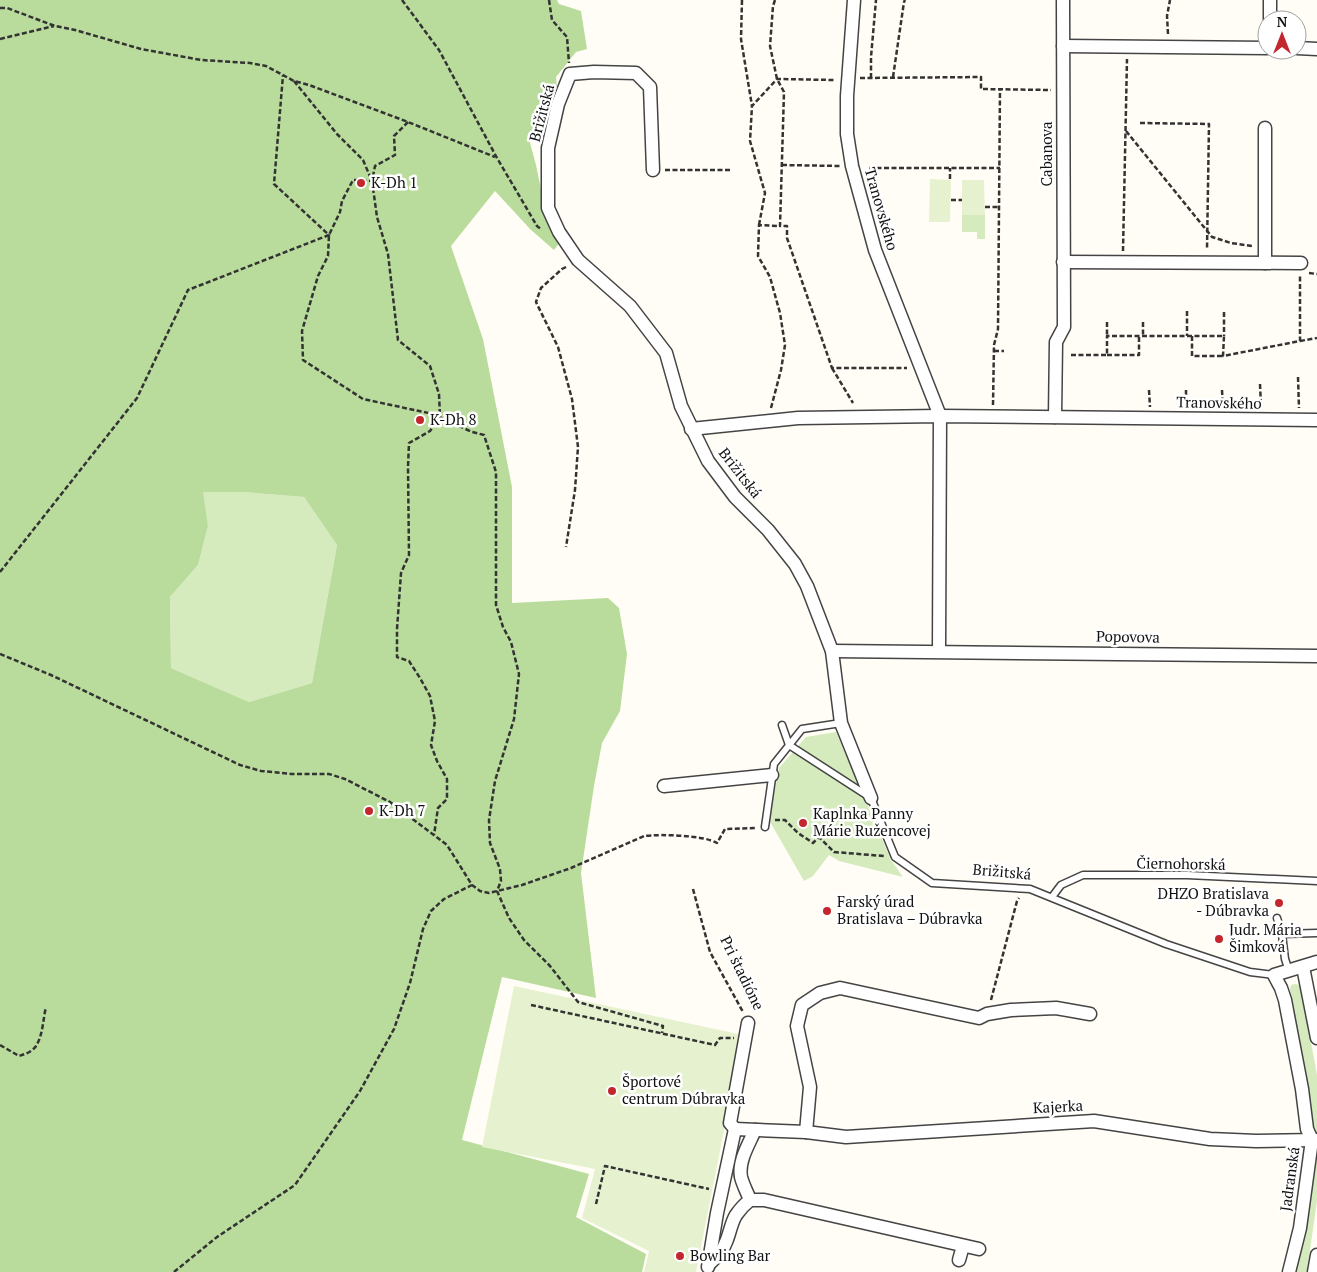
<svg xmlns="http://www.w3.org/2000/svg" width="1317" height="1272" viewBox="0 0 1317 1272" font-family="'PT Serif',serif">
  <style>
    .green { fill: #d5ebbd }
    .forest { fill: #b9dc9c; fill-rule: evenodd }
    .pitch { fill: #e6f2cf }
    .lines { fill: none; stroke-linecap: round; stroke-linejoin: round }
    .service-casing { stroke: #444; stroke-width: 9 }
    .minor-casing { stroke: #444; stroke-width: 15 }
    .path { stroke: #333; stroke-width: 2.5; stroke-dasharray: 5 2.5; stroke-linecap: butt }
    .service { stroke: #fff; stroke-width: 6 }
    .minor { stroke: #fff; stroke-width: 12 }
    .poi-dot { fill: #c4262e; stroke: #fff; stroke-width: 2 }
    .labels { text-anchor: middle; stroke-width: 5; stroke-linejoin: round; paint-order: stroke }
    .street-label { font-size: 15px; fill: #111; stroke: #fff }
    .poi-label { font-size: 15px; fill: #111; stroke: #fff; text-anchor: start }
  </style>
  <rect width="100%" height="100%" fill="#fffdf5"/>
  <g class="green">
    <path d="M985,215v24h-8v-7h-15v-17z"/>
    <path d="M202,492h41l61,5 33,48 -25,138 -63,19 -78,-34 -1,-71 28,-32 10,-39z"/>
    <path d="M836,732l55,128 12,17 -64,-16 -10,-6 -16,21 -9,5 -35,-61 10,-52 27,-31z"/>
    <path d="M1295,984l4,1 2,3 16,87v58h-2l-3,-4 -8,-64 -14,-76 1,-4z"/>
    <path d="M1317,1151v50l-10,69 -1,2h-12l21,-119z"/>
  </g>
  <path class="forest" d="M0,0h557l2,4 22,7 6,38 -11,3 -20,25 1,12 -27,54 6,22 12,58 12,19 -6,8 -24,-21 -35,-38 -44,55 32,93 29,148v116l96,-5 11,10 8,46 -7,57 -18,32 -8,43 -13,87 15,125 -94,-21 -40,163 127,34 -13,43 70,37 -4,18h-642zM203,492h40l61,5 33,48 -25,138 -63,19 -78,-34 -1,-71 28,-32 10,-39z"/>
  <g class="pitch">
    <path d="M930,179l21,1 -1,42h-21z"/>
    <path d="M962,180h22l1,35h-23z"/>
    <path d="M514,986l229,49 -47,237h-52l5,-21 -67,-33 13,-49 -113,-22z"/>
  </g>
  <g class="lines">
    <defs>
      <g id="service">
        <path d="M782,725l7,20 82,53 24,59 37,26 98,6 136,55 84,28 24,3"/>
        <path d="M765,827l9,-63 28,-35 39,-6"/>
        <path d="M1052,897l9,-12 22,-10h104l130,6"/>
        <path d="M1277,918l5,16"/>
        <path d="M1289,971l-4,-12 -3,-25 35,-1"/>
      </g>
      <g id="minor">
        <path d="M854,0l-7,96v38l5,32 23,84 65,166 -1,235"/>
        <path d="M1270,0v20"/>
        <path d="M1063,46l204,2"/>
        <path d="M1297,48l20,1"/>
        <path d="M1265,128v135"/>
        <path d="M653,170l-3,-83 -14,-14 -42,-1 -24,2 -12,30 -10,44v60l11,24 19,28 52,46 36,47 15,53 27,55 27,36 33,33 27,34 12,22 25,65 9,72 30,75"/>
        <path d="M1063,262l238,1"/>
        <path d="M1055,417l1,-75 8,-15 -1,-327"/>
        <path d="M691,429l107,-11 142,-2 377,4"/>
        <path d="M832,651l485,5"/>
        <path d="M664,786l108,-11"/>
        <path d="M1303,967l14,71"/>
        <path d="M735,1129l71,3 40,5 248,-16 116,18 46,2 61,-1"/>
        <path d="M735,1129l-5,-6 18,-100"/>
        <path d="M806,1132l4,-45 -13,-61 5,-21 18,-12 20,-5 139,30 8,-4 24,-4 45,-2 34,6"/>
        <path d="M750,1200c-3,-8 -7,-15 -9,-23 -3,-16 8,-33 14,-47"/>
        <path d="M959,1260l4,-14"/>
        <path d="M709,1264c7,-6 14,-13 17,-22 4,-9 5,-19 10,-27 4,-6 9,-11 14,-15h14l215,49"/>
        <path d="M708,1267l9,-54 18,-84"/>
        <path d="M1289,1272l11,-44 12,-88 -5,-11 -5,-40 -17,-89 -4,-12 -7,-13 43,-13"/>
        <path d="M1314,1272l3,-17"/>
      </g>
    </defs>
    <use href="#service" class="service-casing"/>
    <use href="#minor" class="minor-casing"/>
    <g class="path">
      <path d="M402,0l37,50 58,108 40,68 5,4"/>
      <path d="M549,0l3,20 15,17 2,26"/>
      <path d="M742,0l-1,39 11,67"/>
      <path d="M775,0l-2,6 -3,40 7,33 7,13 -4,134h7v12l45,130h75"/>
      <path d="M0,8h7l48,18 20,4 66,19 60,11 49,3 16,3 28,15 15,4 99,37 87,35"/>
      <path d="M1168,34l-1,-18 3,-16"/>
      <path d="M0,39l54,-13"/>
      <path d="M893,77l11,-75 1,-2"/>
      <path d="M860,78l121,-1v12l70,1"/>
      <path d="M871,78v-21l5,-57"/>
      <path d="M294,81l43,53 26,26 9,21 5,36 11,37 10,86 32,26 9,28 1,23 -10,14 -21,12 -1,24 1,88 -8,18 -4,56v28l12,4 11,17 10,18 5,25 -4,24 6,16 10,18v20l-9,9 -4,27"/>
      <path d="M408,122l-14,14 1,19 -20,11 -3,15 -19,-1 -11,21 -2,11 -11,23 -1,21 -10,20 -16,55 1,29 60,39 70,15 39,18 12,3 12,37v133l7,22 8,15 8,32 -5,45 -19,62 -6,39 1,23 10,26 1,12 -4,10 12,27 15,22 26,26 28,36 85,24 -1,7"/>
      <path d="M1140,123l69,1 -2,125"/>
      <path d="M1126,131l86,106 19,6 21,3"/>
      <path d="M782,165l58,1"/>
      <path d="M869,168h131"/>
      <path d="M665,170h66"/>
      <path d="M950,179v-11"/>
      <path d="M951,200h11"/>
      <path d="M985,207h14"/>
      <path d="M759,225l6,-32 -15,-52 2,-35 25,-27 58,1"/>
      <path d="M1123,251l4,-192"/>
      <path d="M566,267l-4,2 -21,19 -5,14 22,45 14,52 6,48 -3,43 -9,57"/>
      <path d="M1309,273l8,1"/>
      <path d="M1187,311v25"/>
      <path d="M1224,312v24"/>
      <path d="M1107,322v14"/>
      <path d="M1143,322v14"/>
      <path d="M1192,336v20h31"/>
      <path d="M1300,341l17,-3"/>
      <path d="M994,351h10"/>
      <path d="M1071,355h36v-19h117l-1,20 77,-15v-66"/>
      <path d="M1107,355h32v-19"/>
      <path d="M832,368l21,35"/>
      <path d="M1298,377l1,31"/>
      <path d="M1260,384l1,23"/>
      <path d="M1149,390l1,17"/>
      <path d="M1186,390v17"/>
      <path d="M1222,390l1,17"/>
      <path d="M993,405l1,-60 4,-16 2,-240"/>
      <path d="M771,408l10,-38 4,-25 -5,-32 -10,-36 -12,-21 1,-31 20,1"/>
      <path d="M0,572l137,-174 51,-108 141,-55 -55,-51 9,-109"/>
      <path d="M0,654l51,21 189,90 21,6 30,3h38l16,5 45,23 57,43 25,40 8,6 9,2 33,-8 49,-17 73,-32c17,-2 59,-1 73,7l8,-14 31,-1"/>
      <path d="M775,820h10l13,13 15,10 6,-6"/>
      <path d="M818,836l16,16 50,4"/>
      <path d="M693,889l17,63 33,60"/>
      <path d="M991,1000l26,-99 2,-3"/>
      <path d="M531,1005l184,40 5,-7h14"/>
      <path d="M0,1045l19,11c6,-2 13,-4 17,-10 7,-11 7,-27 10,-39"/>
      <path d="M596,1204l9,-38 104,23"/>
      <path d="M174,1272l43,-35 78,-52 65,-94 34,-62 16,-46 13,-54 8,-18 13,-12 28,-14"/>
    </g>
    <use href="#service" class="service"/>
    <use href="#minor" class="minor"/>
  </g>
  <g class="poi-dot">
    <circle cx="361" cy="183" r="5"/>
    <circle cx="420" cy="420" r="5"/>
    <circle cx="369" cy="811" r="5"/>
    <circle cx="803" cy="823" r="5"/>
    <circle cx="1279" cy="903" r="5"/>
    <circle cx="827" cy="911" r="5"/>
    <circle cx="1219" cy="939" r="5"/>
    <circle cx="612" cy="1091" r="5"/>
    <circle cx="680" cy="1256" r="5"/>
  </g>
  <g class="labels">
    <g class="street-label">
      <text transform="translate(542 113) rotate(-75)" y="5">Brižitská</text>
      <text transform="translate(1047 154) rotate(-90)" y="5">Cabanova</text>
      <text transform="translate(881 209) rotate(74)" y="5">Tranovského</text>
      <text transform="translate(1219 403) rotate(1)" y="5">Tranovského</text>
      <text transform="translate(740 473) rotate(52)" y="5">Brižitská</text>
      <text transform="translate(1128 637) rotate(1)" y="5">Popovova</text>
      <text transform="translate(1181 864) rotate(1)" y="5">Čiernohorská</text>
      <text transform="translate(1002 872) rotate(5)" y="5">Brižitská</text>
      <text transform="translate(742 973) rotate(64)" y="5">Pri štadióne</text>
      <text transform="translate(1058 1107) rotate(-3)" y="5">Kajerka</text>
      <text transform="translate(1290 1179) rotate(-82)" y="5">Jadranská</text>
    </g>
    <g class="poi-label">
      <text x="371" y="188">K-Dh 1</text>
      <text x="430" y="425">K-Dh 8</text>
      <text x="379" y="816">K-Dh 7</text>
      <text x="813" y="819">Kaplnka Panny<tspan x="813" dy="17">Márie Ružencovej</tspan></text>
      <text x="1269" y="899" text-anchor="end">DHZO Bratislava<tspan x="1269" dy="17">- Dúbravka</tspan></text>
      <text x="837" y="907">Farský úrad<tspan x="837" dy="17">Bratislava – Dúbravka</tspan></text>
      <text x="1229" y="935">Judr. Mária<tspan x="1229" dy="17">Šimková</tspan></text>
      <text x="622" y="1087">Športové<tspan x="622" dy="17">centrum Dúbravka</tspan></text>
      <text x="690" y="1261">Bowling Bar</text>
    </g>
  </g>
  <g transform="translate(1282 35)"><circle r="24" fill="#ffffff" stroke="#a0a0a0"/>
  <path d="M0-4L9 19L0 12L-9 19Z" fill="#c4262e"/>
  <text y="-8" font-size="14" font-weight="bold" text-anchor="middle" fill="#111111">N</text>
  </g>
</svg>
